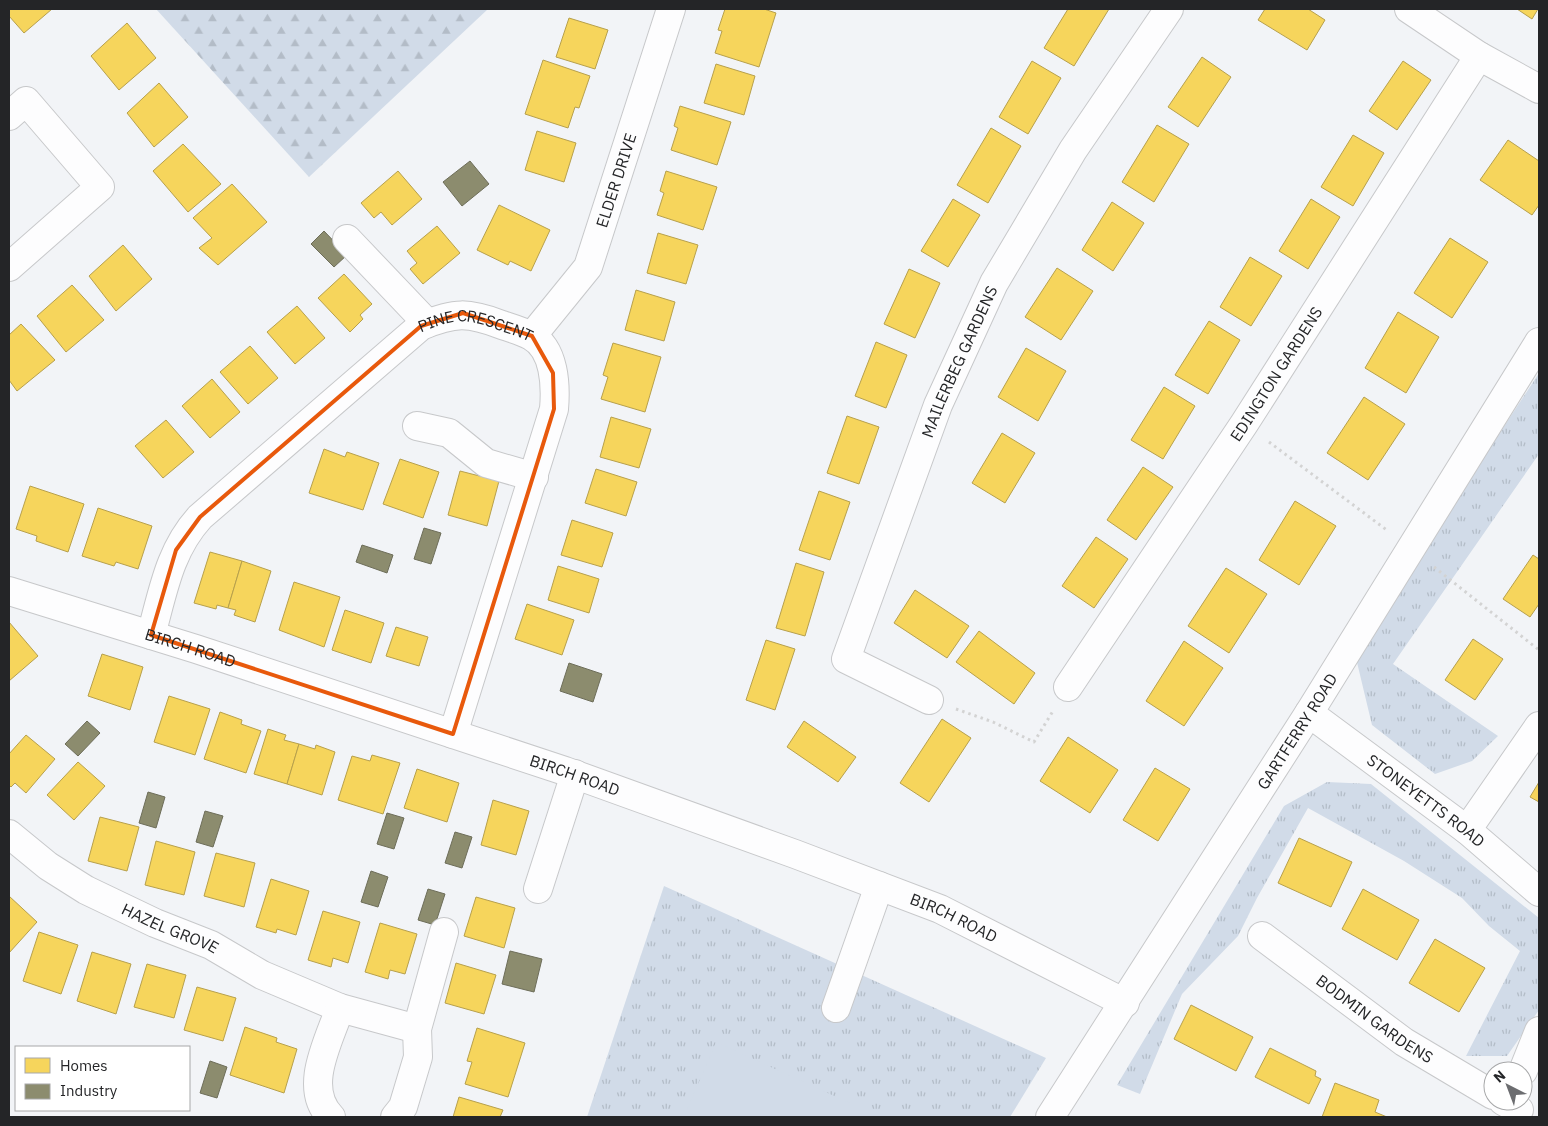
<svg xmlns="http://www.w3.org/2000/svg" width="1548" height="1126" viewBox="0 0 1548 1126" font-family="'IBM Plex Sans',sans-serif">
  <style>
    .grass { fill: url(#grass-tufts) }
    .forest { fill: url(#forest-firs) }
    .garden { fill: #d1dbe8 }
    .homes { fill: #f6d55c; stroke: #b7a04c }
    .industry { fill: #8c8c6e; stroke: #6d6d59 }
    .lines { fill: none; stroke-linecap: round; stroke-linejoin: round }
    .minor-casing { stroke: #c7c8ca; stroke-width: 30 }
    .path { stroke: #d3d3d3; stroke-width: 3; stroke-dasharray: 2.5 4; stroke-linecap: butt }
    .minor { stroke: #fdfdfe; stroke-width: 28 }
    .marked { fill: none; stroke: #e8590c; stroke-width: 4; stroke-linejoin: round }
    .labels { text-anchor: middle; stroke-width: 5; stroke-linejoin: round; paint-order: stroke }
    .street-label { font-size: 16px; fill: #242527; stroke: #fff }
  </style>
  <defs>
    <pattern id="grass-tufts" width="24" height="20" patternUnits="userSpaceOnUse" patternTransform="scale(1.25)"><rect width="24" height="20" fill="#d1dbe8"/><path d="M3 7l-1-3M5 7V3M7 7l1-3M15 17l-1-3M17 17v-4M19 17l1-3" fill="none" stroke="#b3bcc7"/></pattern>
    <pattern id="forest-firs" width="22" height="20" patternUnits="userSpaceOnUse" patternTransform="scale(1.25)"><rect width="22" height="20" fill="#d1dbe8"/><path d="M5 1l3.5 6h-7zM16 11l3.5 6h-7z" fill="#b3bcc7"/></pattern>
  </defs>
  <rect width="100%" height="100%" fill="#f2f4f7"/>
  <g class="grass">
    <path d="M1539,373v81l-146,210 105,72 -26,25 -37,13 -63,-49 -17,-71z"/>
    <path d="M1327,782l44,2 168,134v92l-32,46h-41l54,-105 -31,-25 -27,-28 -58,-37 -96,-53 -51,90 -19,38 -56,58 -42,100 -23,-9 167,-279z"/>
    <path d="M664,886l382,172 -36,59h-423z"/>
  </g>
  <path class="forest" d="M156,9h332l-179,168z"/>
  <path class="garden" d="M716,1042l138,63 -6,12h-164z"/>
  <g class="homes">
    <path d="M9,9h43l-28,24 -15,-17z"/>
    <path d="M725,9h39l12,4 -17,54 -44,-14 7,-22 -4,-1z"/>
    <path d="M1068,9h41l-35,57 -30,-18z"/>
    <path d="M1265,9h43l17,11 -18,30 -49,-30z"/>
    <path d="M1517,9h21l-6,10z"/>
    <path d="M569,18l39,12 -13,39 -39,-12z"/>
    <path d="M127,23l29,35 -37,32 -28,-34z"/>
    <path d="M1202,57l29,20 -33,50 -30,-20z"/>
    <path d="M543,60l47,16 -11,32 -4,-1 -7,21 -43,-14z"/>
    <path d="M1032,61l29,17 -33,56 -29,-17z"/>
    <path d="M1403,61l28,19 -34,50 -28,-19z"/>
    <path d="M716,64l39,12 -11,39 -40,-12z"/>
    <path d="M159,83l29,34 -34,30 -27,-34z"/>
    <path d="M680,106l51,16 -14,43 -46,-15 7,-22 -4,-2z"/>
    <path d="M1157,125l32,19 -35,58 -32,-20z"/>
    <path d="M991,128l30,18 -33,57 -31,-18z"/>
    <path d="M537,131l39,12 -12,39 -39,-12z"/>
    <path d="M1353,135l31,18 -31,53 -32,-19z"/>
    <path d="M1508,140l31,21v44l-7,10 -52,-35z"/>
    <path d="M183,144l38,40 -33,28 -35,-41z"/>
    <path d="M398,171l24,28 -30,26 -11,-13 -7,6 -13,-15z"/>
    <path d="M666,171l51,16 -14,43 -46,-15 7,-22 -4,-2z"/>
    <path d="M232,184l35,38 -49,43 -19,-17 13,-10 -19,-20z"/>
    <path d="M953,199l27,16 -32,52 -27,-16z"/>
    <path d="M1311,199l29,18 -32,52 -29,-18z"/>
    <path d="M1112,202l32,21 -31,48 -31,-21z"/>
    <path d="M499,205l51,25 -19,41 -21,-10 -2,4 -31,-15z"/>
    <path d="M437,226l23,27 -37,31 -13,-15 7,-6 -10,-12z"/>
    <path d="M658,233l40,12 -12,39 -39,-11z"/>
    <path d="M1450,238l38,24 -36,56 -38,-25z"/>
    <path d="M123,245l29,34 -36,32 -27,-35z"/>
    <path d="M1250,257l32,19 -31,50 -31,-19z"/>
    <path d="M1057,268l36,23 -32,49 -36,-23z"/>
    <path d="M909,269l31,14 -25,55 -31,-14z"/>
    <path d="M344,274l28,30 -12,11 3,4 -13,13 -32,-34z"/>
    <path d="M72,285l32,35 -38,32 -29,-36z"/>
    <path d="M636,290l39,12 -11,39 -39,-11z"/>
    <path d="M297,306l28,32 -30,26 -28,-32z"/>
    <path d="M1398,312l41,25 -33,56 -41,-25z"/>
    <path d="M1209,321l31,19 -32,54 -33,-19z"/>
    <path d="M21,324l34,36 -38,31 -8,-11v-45z"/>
    <path d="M876,342l31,13 -21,53 -31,-12z"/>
    <path d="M613,343l48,14 -16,55 -44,-13 7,-22 -5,-2z"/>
    <path d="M250,346l28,32 -30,26 -28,-32z"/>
    <path d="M1026,348l40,23 -28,50 -40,-24z"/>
    <path d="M212,379l28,33 -30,26 -28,-32z"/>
    <path d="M1164,387l31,19 -32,53 -32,-19z"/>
    <path d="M1364,397l41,27 -37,56 -41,-27z"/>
    <path d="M847,416l32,11 -20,57 -32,-11z"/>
    <path d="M611,417l40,12 -12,39 -39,-11z"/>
    <path d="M166,420l28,32 -31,26 -28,-32z"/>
    <path d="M1002,433l33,20 -30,50 -33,-20z"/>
    <path d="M324,449l21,8 2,-5 32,11 -16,47 -54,-17z"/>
    <path d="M400,459l39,13 -16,46 -40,-14z"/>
    <path d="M1143,467l30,20 -37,53 -29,-20z"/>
    <path d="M596,469l41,13 -11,34 -41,-13z"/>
    <path d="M460,471l39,10 -12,45 -39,-11z"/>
    <path d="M30,486l54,18 -16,48 -32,-11 1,-5 -21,-7z"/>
    <path d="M819,491l31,11 -20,58 -31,-10z"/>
    <path d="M1295,501l41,25 -37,59 -40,-25z"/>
    <path d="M98,508l54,18 -14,43 -22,-7 -2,4 -32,-10z"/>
    <path d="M572,520l41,13 -11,34 -41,-12z"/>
    <path d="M1096,537l32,22 -34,49 -32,-22z"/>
    <path d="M210,552l32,9 -14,47 -11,-3 -1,4 -22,-6z"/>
    <path d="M1533,555l6,4v45l-9,13 -27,-18z"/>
    <path d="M242,561l29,10 -16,51 -21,-7 2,-5 -8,-2z"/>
    <path d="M796,563l28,9 -19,64 -29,-8z"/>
    <path d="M558,566l41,13 -10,34 -41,-13z"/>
    <path d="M1226,568l41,26 -38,59 -41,-27z"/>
    <path d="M294,582l46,15 -16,50 -45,-17z"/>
    <path d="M915,590l54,36 -22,32 -53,-35z"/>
    <path d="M527,604l47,16 -12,35 -47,-16z"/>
    <path d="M345,610l39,13 -13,40 -39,-13z"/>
    <path d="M9,622l29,34 -29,25z"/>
    <path d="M396,627l32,10 -9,29 -33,-10z"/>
    <path d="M979,631l56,42 -21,31 -58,-42z"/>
    <path d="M1473,639l30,20 -28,41 -30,-20z"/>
    <path d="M766,640l29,9 -20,61 -29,-10z"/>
    <path d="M1184,641l39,27 -39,58 -38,-25z"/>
    <path d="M102,654l41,13 -13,43 -42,-14z"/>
    <path d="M169,696l41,13 -15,46 -41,-13z"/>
    <path d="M220,712l22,8 -1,4 20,7 -15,42 -42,-14z"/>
    <path d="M942,719l29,19 -42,64 -29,-19z"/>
    <path d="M804,721l52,36 -18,25 -51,-35z"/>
    <path d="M268,729l18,6 -2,5 15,4 -12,40 -33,-10z"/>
    <path d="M26,735l29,24 -29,34 -11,-10 -4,4 -2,-2v-31z"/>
    <path d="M1068,737l50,33 -28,43 -50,-32z"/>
    <path d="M299,744l16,5 1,-4 19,7 -13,43 -35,-11z"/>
    <path d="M372,755l28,8 -17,51 -45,-14 14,-44 18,5z"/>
    <path d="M78,762l27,24 -31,34 -27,-25z"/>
    <path d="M1155,768l35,21 -32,52 -35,-21z"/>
    <path d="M417,769l42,14 -12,39 -43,-14z"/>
    <path d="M1539,782v20l-9,-5z"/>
    <path d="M493,800l36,11 -13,44 -35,-10z"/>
    <path d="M100,817l39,10 -12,44 -39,-10z"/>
    <path d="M1299,838l53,24 -21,45 -53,-24z"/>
    <path d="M156,841l39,11 -11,43 -39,-10z"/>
    <path d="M216,853l39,10 -11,44 -40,-11z"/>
    <path d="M271,879l38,12 -13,44 -19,-6 -1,4 -20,-6z"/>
    <path d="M1363,889l56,31 -22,40 -55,-31z"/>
    <path d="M9,896l28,26 -28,31z"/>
    <path d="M476,897l39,11 -11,40 -40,-12z"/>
    <path d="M323,911l37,11 -12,41 -15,-5 -2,9 -23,-7z"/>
    <path d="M380,923l37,11 -12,40 -15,-4 -2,9 -23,-7z"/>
    <path d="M39,932l39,13 -17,49 -38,-13z"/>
    <path d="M1435,939l50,29 -26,44 -50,-29z"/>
    <path d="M92,952l39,12 -15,50 -39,-13z"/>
    <path d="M456,963l40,12 -12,39 -39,-11z"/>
    <path d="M147,964l39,11 -12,43 -40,-11z"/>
    <path d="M197,987l39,11 -13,43 -39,-11z"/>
    <path d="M1191,1005l62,32 -17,34 -62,-32z"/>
    <path d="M245,1027l32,11 -1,4 21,7 -13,44 -54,-18z"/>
    <path d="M477,1028l48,15 -17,54 -43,-13 7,-22 -5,-1z"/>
    <path d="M1270,1048l46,23 -1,5 6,3 -12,25 -54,-27z"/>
    <path d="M1335,1083l44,17 -4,12 12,5h-65z"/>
    <path d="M459,1097l44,13 -3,7h-47z"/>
  </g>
  <g class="industry">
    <path d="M470,161l19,23 -27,22 -19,-24z"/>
    <path d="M324,231l23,24 -13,12 -23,-23z"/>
    <path d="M424,528l17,5 -10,31 -17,-5z"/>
    <path d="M362,545l31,10 -6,18 -31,-11z"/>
    <path d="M569,663l33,11 -9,28 -33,-11z"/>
    <path d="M87,721l13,12 -22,23 -13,-12z"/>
    <path d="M148,792l17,5 -9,31 -17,-5z"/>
    <path d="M205,811l18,5 -10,31 -17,-5z"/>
    <path d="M387,813l17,5 -10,31 -17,-5z"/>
    <path d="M455,832l17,5 -10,31 -17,-5z"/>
    <path d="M371,871l17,6 -10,30 -17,-5z"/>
    <path d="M428,889l17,5 -10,31 -17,-5z"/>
    <path d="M510,951l32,8 -8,33 -32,-8z"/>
    <path d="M210,1061l17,6 -10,31 -17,-5z"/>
  </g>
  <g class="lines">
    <defs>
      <g id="minor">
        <path d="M1409,9l70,47 60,33"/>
        <path d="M9,116l17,-15 74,86 -91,80"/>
        <path d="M347,239l80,84"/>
        <path id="s1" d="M532,336l56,-69 83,-258"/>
        <path d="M417,426l32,7 37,30 48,14"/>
        <path id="s2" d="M9,591l187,58 369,122 230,83 145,55 185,94"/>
        <path id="s3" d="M151,635c12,-43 18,-84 49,-118l221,-191c34,-14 47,-14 81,-1 9,3 20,6 29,11 24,13 25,50 23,73l-101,325"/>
        <path id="s4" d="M1068,687l176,-263 235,-368"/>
        <path id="s5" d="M929,700l-83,-41 92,-254 56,-122 79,-133 96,-141"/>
        <path id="s6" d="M1309,713l158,117 72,62"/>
        <path d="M1467,830l72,-104"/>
        <path id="s7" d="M9,834l39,32 38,24 69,33 56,22 51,30 78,33 77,21"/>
        <path d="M538,889l37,-115"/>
        <path id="s8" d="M1262,936l142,106 89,53"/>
        <path d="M836,1008l43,-122"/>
        <path d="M1523,1071l16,-40"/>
        <path d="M1503,1101l16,9"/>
        <path d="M331,1117c-29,-29 -2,-76 9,-109"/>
        <path d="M395,1117l8,-10 15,-50 -1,-28 27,-97"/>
        <path id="s9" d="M1050,1117l259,-404 230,-371"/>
      </g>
    </defs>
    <use href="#minor" class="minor-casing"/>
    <g class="path">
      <path d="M1269,442l119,89"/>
      <path d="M1434,567l105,83"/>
      <path d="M956,709l37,13 41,20 19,-31"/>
    </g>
    <use href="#minor" class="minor"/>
  </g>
  <path class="marked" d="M463,313l69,23 21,37 1,36 -101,325 -302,-99 25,-85 24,-33 221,-191z"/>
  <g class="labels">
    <g class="street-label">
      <text dy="6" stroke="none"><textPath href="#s1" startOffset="180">ELDER DRIVE</textPath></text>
      <text dy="6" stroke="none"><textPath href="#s3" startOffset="478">PINE CRESCENT</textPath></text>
      <text dy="6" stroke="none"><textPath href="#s5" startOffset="411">MAILERBEG GARDENS</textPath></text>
      <text dy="6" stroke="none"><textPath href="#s4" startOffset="376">EDINGTON GARDENS</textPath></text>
      <text dy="6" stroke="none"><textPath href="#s2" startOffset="190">BIRCH ROAD</textPath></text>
      <text dy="6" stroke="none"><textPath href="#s9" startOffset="458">GARTFERRY ROAD</textPath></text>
      <text dy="6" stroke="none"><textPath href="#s2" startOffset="595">BIRCH ROAD</textPath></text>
      <text dy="6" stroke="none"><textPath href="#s6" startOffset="146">STONEYETTS ROAD</textPath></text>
      <text dy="6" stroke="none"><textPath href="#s2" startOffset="1000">BIRCH ROAD</textPath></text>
      <text dy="6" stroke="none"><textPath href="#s7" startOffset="188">HAZEL GROVE</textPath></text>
      <text dy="6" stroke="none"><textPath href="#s8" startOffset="140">BODMIN GARDENS</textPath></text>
    </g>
  </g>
  <rect width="1548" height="1126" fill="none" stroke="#242527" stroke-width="20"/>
  <rect x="15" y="1046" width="175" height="65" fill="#ffffff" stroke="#a7a8a9"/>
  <rect x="25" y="1058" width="25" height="15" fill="#f6d55c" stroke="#a7a8a9"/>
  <text x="60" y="1071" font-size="15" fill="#242527">Homes</text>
  <rect x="25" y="1084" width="25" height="15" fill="#8c8c6e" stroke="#a7a8a9"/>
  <text x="60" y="1096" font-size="15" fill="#242527">Industry</text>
  <g transform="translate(1508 1086) rotate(318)"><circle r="24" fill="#ffffff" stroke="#a7a8a9"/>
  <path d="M0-4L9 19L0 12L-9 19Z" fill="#6c6d70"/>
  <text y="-8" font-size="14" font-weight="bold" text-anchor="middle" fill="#242527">N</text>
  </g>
</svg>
